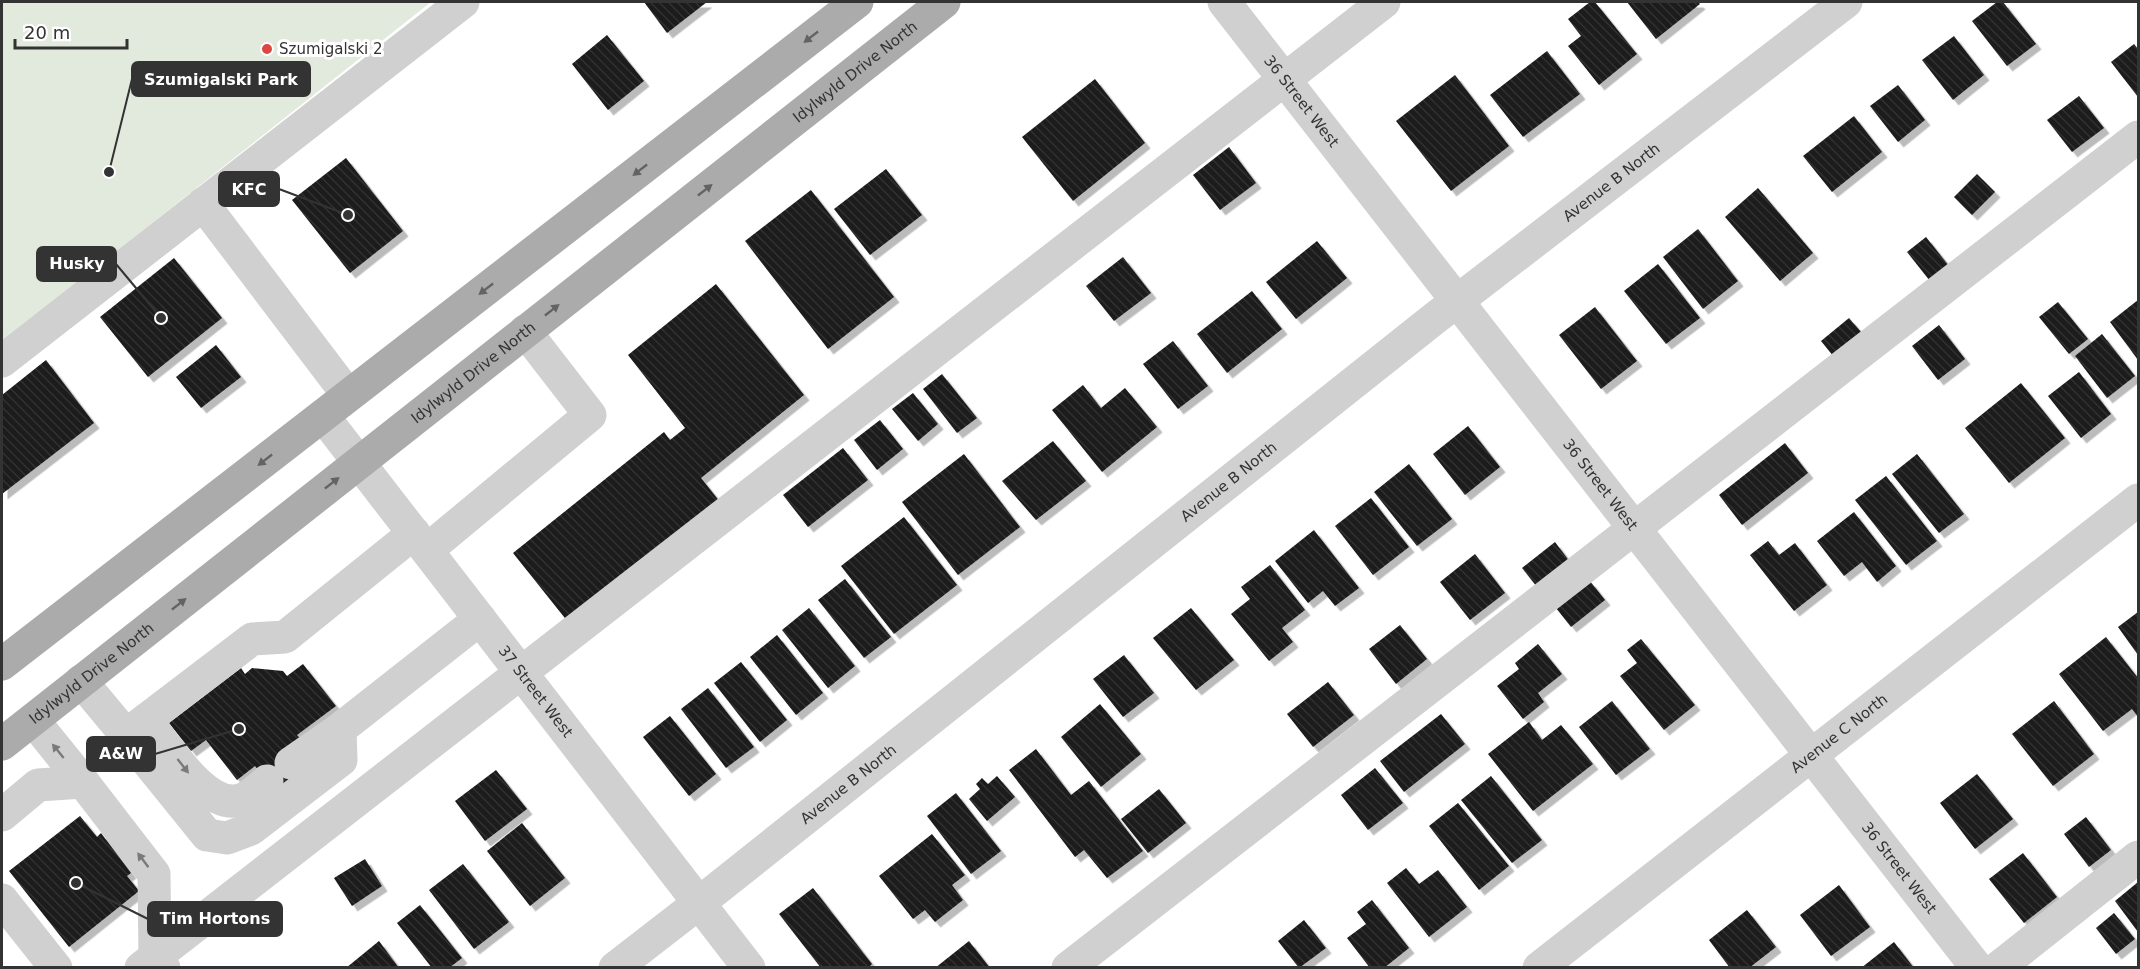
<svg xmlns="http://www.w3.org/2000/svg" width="2140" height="969" viewBox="0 0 2140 969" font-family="'DejaVu Sans',sans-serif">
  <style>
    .green { fill: #e2e9dd }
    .building { fill: url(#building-back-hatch); filter: url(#shadow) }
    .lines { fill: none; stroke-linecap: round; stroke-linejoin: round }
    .minor { stroke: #d0d0d0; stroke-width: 33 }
    .major { stroke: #ababab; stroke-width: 33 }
    .oneway { fill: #636363 }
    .oneway2 { fill: #7a7a7a }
    .poi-dot { fill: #dc4643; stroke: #fff; stroke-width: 2 }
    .labels { text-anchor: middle; stroke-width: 6; stroke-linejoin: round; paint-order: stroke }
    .poi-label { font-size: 15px; fill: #333; stroke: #fff; text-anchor: start }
    .street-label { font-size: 15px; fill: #333; stroke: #fff }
    .leader { fill: none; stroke: #333; stroke-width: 2 }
    .callout-dot { fill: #333; stroke: #fff; stroke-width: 2 }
    .callout { fill: #333; stroke: #333; stroke-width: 2 }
    .callout-label { font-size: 16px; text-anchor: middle; font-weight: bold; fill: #fff }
  </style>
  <defs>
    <pattern id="building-back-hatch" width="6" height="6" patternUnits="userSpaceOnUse" patternTransform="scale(1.5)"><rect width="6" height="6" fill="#1a1a1a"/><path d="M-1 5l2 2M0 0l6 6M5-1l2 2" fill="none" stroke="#333"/></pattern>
    <filter id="shadow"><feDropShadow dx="5.5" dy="5.5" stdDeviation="0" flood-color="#0004"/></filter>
  </defs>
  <rect width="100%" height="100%" fill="#fff"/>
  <path class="green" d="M2,2h429l-429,340z"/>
  <g class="building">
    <path d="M644,2h63l-40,31z"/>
    <path d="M1590,2h5l42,52 -38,31 -31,-39 13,-10 -13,-17z"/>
    <path d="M1627,2h71l2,2 -44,35z"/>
    <path d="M1997,2h6l33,42 -29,22 -35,-45z"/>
    <path d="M607,35l37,46 -36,29 -36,-46z"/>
    <path d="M1954,36l30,39 -31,25 -31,-40z"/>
    <path d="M2134,44l4,5v48l-27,-35z"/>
    <path d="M1547,51l33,43 -57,43 -33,-42z"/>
    <path d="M1455,75l54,71 -58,45 -55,-70z"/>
    <path d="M1095,79l50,64 -72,58 -51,-64z"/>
    <path d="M1898,85l27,35 -27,22 -28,-36z"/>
    <path d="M2079,96l25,32 -32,24 -25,-32z"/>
    <path d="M1854,116l28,36 -50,40 -29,-36z"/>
    <path d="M1229,147l27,36 -36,27 -27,-35z"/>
    <path d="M346,158l57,73 -53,42 -58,-73z"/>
    <path d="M886,169l36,46 -52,40 -36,-46z"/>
    <path d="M1977,174l18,18 -23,23 -18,-18z"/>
    <path d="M1758,188l55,65 -33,28 -55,-64z"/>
    <path d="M811,190l83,107 -66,52 -83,-108z"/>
    <path d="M1698,229l40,52 -35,28 -40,-52z"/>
    <path d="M1926,237l23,29 -19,15 -23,-29z"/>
    <path d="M1317,241l30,37 -51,41 -30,-37z"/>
    <path d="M1123,257l28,36 -37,28 -28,-35z"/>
    <path d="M174,258l48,60 -74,59 -48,-60z"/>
    <path d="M1658,264l42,54 -34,26 -42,-53z"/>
    <path d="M716,284l88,111 -103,83 23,29 -152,120 -59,-74 151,-121 6,8 15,-12 -57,-73z"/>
    <path d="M1252,291l30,38 -55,44 -30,-39z"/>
    <path d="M2138,300v60l-28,-38z"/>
    <path d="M2058,302l30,37 -19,15 -30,-37z"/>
    <path d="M1595,307l42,54 -36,28 -42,-54z"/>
    <path d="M1849,318l13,15 -28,24 -13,-16z"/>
    <path d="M1939,325l26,34 -27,21 -26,-34z"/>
    <path d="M2102,334l33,42 -28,22 -32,-42z"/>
    <path d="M1173,341l35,45 -30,23 -35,-45z"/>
    <path d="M216,345l25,32 -40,31 -25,-31z"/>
    <path d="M46,360l48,63 -92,71v-99z"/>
    <path d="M2079,372l32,42 -30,24 -33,-42z"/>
    <path d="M942,374l35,44 -20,15 -34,-44z"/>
    <path d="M2021,383l44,55 -56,45 -44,-55z"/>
    <path d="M1083,385l18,23 24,-20 32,39 -55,45 -50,-62z"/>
    <path d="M913,393l25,31 -20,17 -26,-32z"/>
    <path d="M880,420l23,29 -26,21 -23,-30z"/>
    <path d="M1468,426l32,41 -35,28 -32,-41z"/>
    <path d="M1053,441l33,40 -50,39 -34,-39z"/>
    <path d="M1785,443l23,30 -66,52 -23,-30z"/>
    <path d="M843,448l25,32 -60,47 -25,-32z"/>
    <path d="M964,454l56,73 -62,48 -56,-73z"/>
    <path d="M1917,454l47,60 -25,19 -47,-59z"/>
    <path d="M1409,464l43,55 -35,27 -43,-54z"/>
    <path d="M1886,476l51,65 -31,24 -51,-65z"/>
    <path d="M1371,498l38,49 -36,28 -38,-49z"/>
    <path d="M1854,512l42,54 -19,16 -15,-20 -18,14 -27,-35z"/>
    <path d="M904,517l53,68 -63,49 -53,-68z"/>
    <path d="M1314,530l45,58 -24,18 -12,-15 -15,12 -33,-42z"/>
    <path d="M1768,541l11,14 16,-12 32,42 -33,26 -44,-56z"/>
    <path d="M1555,542l15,20 -33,25 -15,-19z"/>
    <path d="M1475,554l30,39 -35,27 -30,-38z"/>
    <path d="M1270,565l35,45 -23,18 11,14 -24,19 -38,-47 19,-15 -9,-12z"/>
    <path d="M845,579l46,58 -27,21 -46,-58z"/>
    <path d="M1590,581l15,19 -34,27 -15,-19z"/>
    <path d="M809,608l46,58 -27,22 -46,-58z"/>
    <path d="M1191,608l43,52 -38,30 -43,-52z"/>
    <path d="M2138,612v43l-20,-28z"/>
    <path d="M1400,625l27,34 -31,25 -27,-35z"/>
    <path d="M777,635l46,58 -27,22 -46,-58z"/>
    <path d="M2106,637l32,41v39l-6,-8 -29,22 -44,-57z"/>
    <path d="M1641,639l54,66 -31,25 -44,-54 17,-13 -10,-13z"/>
    <path d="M1538,644l24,30 -24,19 6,9 -21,17 -26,-33 22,-17 -4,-6z"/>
    <path d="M1124,655l30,38 -31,24 -30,-38z"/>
    <path d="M741,662l46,58 -27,22 -46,-59z"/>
    <path d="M303,664l33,42 -39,29 7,8 -6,29 -24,18 -19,-24 -18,14 -31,-40 -15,11 -22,-28 72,-55 4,6 7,-6 31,3 4,5z"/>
    <path d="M1328,682l26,33 -41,32 -26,-33z"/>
    <path d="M708,688l46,59 -28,21 -45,-59z"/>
    <path d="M1612,701l38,48 -34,26 -37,-48z"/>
    <path d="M2054,701l40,53 -41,32 -41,-52z"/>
    <path d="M1100,704l41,50 -40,33 -40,-50z"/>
    <path d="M1441,714l24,30 -61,48 -24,-31z"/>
    <path d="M670,716l46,58 -27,22 -46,-59z"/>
    <path d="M1529,722l13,18 19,-15 32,39 -60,47 -45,-57z"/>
    <path d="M1036,749l35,46 18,-14 54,70 -36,27 -23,-28 -9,7 -66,-87z"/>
    <path d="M1375,768l28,35 -35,27 -27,-35z"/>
    <path d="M496,770l31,39 -42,32 -30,-40z"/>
    <path d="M1977,774l36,45 -38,30 -35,-46z"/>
    <path d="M997,776l18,21 -28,24 -18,-22 11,-10 -4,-5 6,-6 6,6z"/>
    <path d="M1491,776l51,64 -30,23 -51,-63z"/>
    <path d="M1159,789l27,34 -38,30 -27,-34z"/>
    <path d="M956,793l45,58 -30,23 -44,-58z"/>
    <path d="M1458,803l51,63 -30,24 -50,-64z"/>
    <path d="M80,816l17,21 4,-4 30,40 -4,3 12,15 -70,56 -60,-76z"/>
    <path d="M2086,817l25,33 -22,17 -25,-33z"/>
    <path d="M522,823l43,55 -35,28 -43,-55z"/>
    <path d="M932,834l33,41 -13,10 11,15 -28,22 -10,-12 -12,9 -34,-43z"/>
    <path d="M2023,853l34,44 -33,26 -35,-44z"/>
    <path d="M365,859l17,27 -30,20 -18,-28z"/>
    <path d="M463,864l46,58 -35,27 -45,-59z"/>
    <path d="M1406,868l13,16 19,-14 29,37 -38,30 -42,-54z"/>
    <path d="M2138,882v50l-23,-31z"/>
    <path d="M1839,885l31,42 -39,29 -31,-41z"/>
    <path d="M813,888l59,76 -4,4h-47l-42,-54z"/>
    <path d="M1372,900l37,48 -25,20h-14l-23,-30 19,-14 -9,-12z"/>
    <path d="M420,905l42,53 -13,10h-17l-35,-45z"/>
    <path d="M1747,910l29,37 -27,21h-19l-21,-28z"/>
    <path d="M2114,913l21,26 -19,15 -20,-26z"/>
    <path d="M1304,920l22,28 -27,20 -21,-27z"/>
    <path d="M379,941l20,27h-53z"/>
    <path d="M969,941l21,27h-55z"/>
    <path d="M1894,942l20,26h-53z"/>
  </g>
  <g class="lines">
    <g class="minor">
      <path id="s1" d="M1224,2l753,966"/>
      <path d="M203,204l145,191"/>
      <path d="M2,361l461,-359"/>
      <path id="s2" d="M323,416l426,552"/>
      <path d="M414,533l-129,104 -33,2 -126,96 81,100 20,3 24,-9 90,-69 -1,-31 140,-110"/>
      <path d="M427,550l163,-135 -65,-84"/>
      <path d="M81,681l45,54"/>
      <path d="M33,720l50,62 71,92 1,83 9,11"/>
      <path d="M146,720c19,23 63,97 99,78 8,-4 15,-11 22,-17"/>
      <path d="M291,763l49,-34"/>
      <path d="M2,815l36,-30 45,-3"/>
      <path d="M2,900l54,68"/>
      <path d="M141,968l1243,-966"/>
      <path id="s3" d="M615,968l84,-65 736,-585 411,-316"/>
      <path d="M1068,968l1070,-831"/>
      <path id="s4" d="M1539,968l599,-468"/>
      <path d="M1998,968l140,-111"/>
    </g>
    <g class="major">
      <path d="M2,664l855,-662"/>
      <path id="s5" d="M2,744l942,-742"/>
    </g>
  </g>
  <defs><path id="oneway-solid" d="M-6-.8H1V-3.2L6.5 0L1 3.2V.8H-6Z" transform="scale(1.5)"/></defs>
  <g class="oneway">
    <use href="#oneway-solid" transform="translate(811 37) rotate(142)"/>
    <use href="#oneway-solid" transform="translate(640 170) rotate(142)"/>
    <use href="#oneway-solid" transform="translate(705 190) rotate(-38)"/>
    <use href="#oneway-solid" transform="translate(486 289) rotate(142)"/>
    <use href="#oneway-solid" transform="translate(552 310) rotate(-38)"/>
    <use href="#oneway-solid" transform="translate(265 460) rotate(142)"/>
    <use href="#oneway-solid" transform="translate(332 483) rotate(-38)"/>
    <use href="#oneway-solid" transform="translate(179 604) rotate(-38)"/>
  </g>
  <g class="oneway2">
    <use href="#oneway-solid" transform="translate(58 751) rotate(-129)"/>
    <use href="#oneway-solid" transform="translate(183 766) rotate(52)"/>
    <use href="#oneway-solid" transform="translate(143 860) rotate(-127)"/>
  </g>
  <circle class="poi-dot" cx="267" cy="49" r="6"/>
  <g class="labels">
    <g class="poi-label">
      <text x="279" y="54">Szumigalski 2</text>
    </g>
    <g class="street-label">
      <text dy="5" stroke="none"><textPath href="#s5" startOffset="1086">Idylwyld Drive North</textPath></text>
      <text dy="5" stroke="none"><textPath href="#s1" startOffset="126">36 Street West</textPath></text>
      <text dy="5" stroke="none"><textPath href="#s3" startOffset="1269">Avenue B North</textPath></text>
      <text dy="5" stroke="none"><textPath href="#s5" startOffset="600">Idylwyld Drive North</textPath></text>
      <text dy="5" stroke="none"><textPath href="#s3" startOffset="783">Avenue B North</textPath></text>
      <text dy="5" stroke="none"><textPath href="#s1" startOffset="612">36 Street West</textPath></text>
      <text dy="5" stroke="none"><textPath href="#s5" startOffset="114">Idylwyld Drive North</textPath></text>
      <text dy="5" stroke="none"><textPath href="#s2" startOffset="348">37 Street West</textPath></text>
      <text dy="5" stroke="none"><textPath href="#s4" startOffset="381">Avenue C North</textPath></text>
      <text dy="5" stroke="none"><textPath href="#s3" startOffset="297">Avenue B North</textPath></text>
      <text dy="5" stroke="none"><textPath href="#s1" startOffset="1098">36 Street West</textPath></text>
    </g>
  </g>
  <path class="leader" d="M109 172L132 79M348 215L279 189M161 318L116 264M239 729L155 754M76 883L148 919"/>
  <g class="callout-dot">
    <circle cx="109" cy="172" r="6"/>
    <circle cx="348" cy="215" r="6"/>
    <circle cx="161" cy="318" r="6"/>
    <circle cx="239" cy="729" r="6"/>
    <circle cx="76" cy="883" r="6"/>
  </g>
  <g class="callout">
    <rect x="132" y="62" width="178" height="34" rx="6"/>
    <rect x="219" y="172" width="60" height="34" rx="6"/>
    <rect x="37" y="247" width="79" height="34" rx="6"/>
    <rect x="87" y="737" width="68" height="34" rx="6"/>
    <rect x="148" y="902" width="134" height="34" rx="6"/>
  </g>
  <g class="callout-label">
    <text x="221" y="85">Szumigalski Park</text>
    <text x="249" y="195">KFC</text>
    <text x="77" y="269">Husky</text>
    <text x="121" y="759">A&amp;W</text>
    <text x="215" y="924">Tim Hortons</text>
  </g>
  <rect width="2140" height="969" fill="none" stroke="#333333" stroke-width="6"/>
  <path d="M15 39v9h112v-9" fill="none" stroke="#333333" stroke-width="3"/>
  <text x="24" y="39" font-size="18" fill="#333333" stroke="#ffffff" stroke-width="4.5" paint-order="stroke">20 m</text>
</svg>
